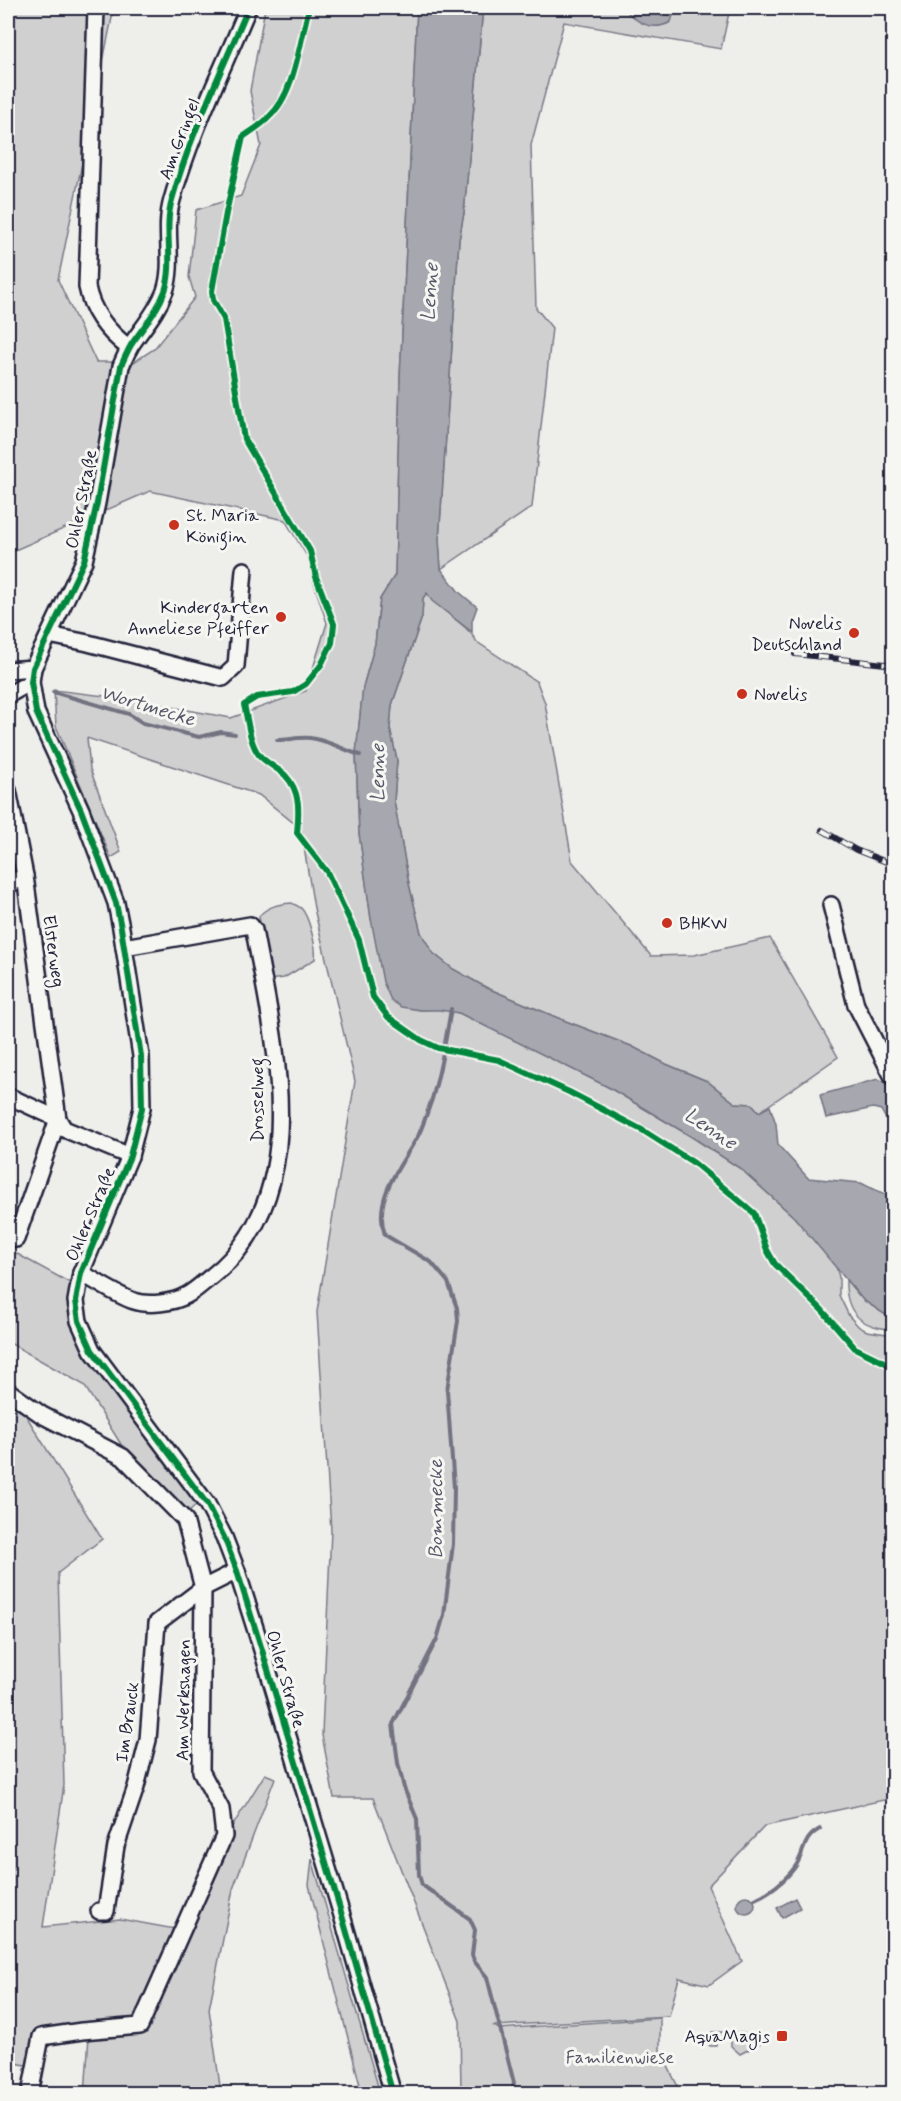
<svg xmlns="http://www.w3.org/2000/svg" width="901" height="2101" viewBox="0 0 901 2101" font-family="Mynerve,sans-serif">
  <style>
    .green { fill: #d0d0d1; stroke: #797986; stroke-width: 1.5 }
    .water { fill: #a7a7af; stroke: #727281; stroke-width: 1.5 }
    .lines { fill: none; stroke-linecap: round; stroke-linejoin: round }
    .stream { stroke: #727281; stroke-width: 4 }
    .minor-casing { stroke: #22223b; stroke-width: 20 }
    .minor { stroke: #f6f6f2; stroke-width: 15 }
    .rail-casing { stroke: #22223b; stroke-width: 6 }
    .rail { stroke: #f6f6f2; stroke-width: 4; stroke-dasharray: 11; stroke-linecap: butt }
    .cycleway-casing { stroke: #f6f6f2; stroke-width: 10 }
    .cycleway { stroke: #00873e; stroke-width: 6 }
    .poi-dot { fill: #c8321e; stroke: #f6f6f2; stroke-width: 2 }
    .labels { text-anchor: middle; stroke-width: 6; stroke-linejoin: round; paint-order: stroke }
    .street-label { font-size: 18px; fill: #22223b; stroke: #f6f6f2 }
    .poi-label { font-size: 18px; fill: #22223b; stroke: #f6f6f2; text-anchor: start }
    .park-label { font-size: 18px; fill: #565668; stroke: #f6f6f2 }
    .water-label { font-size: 20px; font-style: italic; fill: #575769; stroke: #f6f6f2 }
  </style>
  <rect width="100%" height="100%" fill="#eeeeeb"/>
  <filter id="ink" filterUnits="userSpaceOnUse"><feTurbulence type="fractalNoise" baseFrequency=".0167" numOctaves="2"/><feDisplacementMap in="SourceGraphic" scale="12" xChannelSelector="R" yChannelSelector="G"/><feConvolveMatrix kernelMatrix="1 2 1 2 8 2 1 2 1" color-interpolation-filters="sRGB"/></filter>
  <g filter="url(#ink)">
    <g class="green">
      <path d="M8,8h106l-56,272 38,82h38l20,-13 41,-52 -6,-20 7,-67 45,-14 20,-51 -11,-54 15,-83h152l-17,370 -5,197 -15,24 -5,45 -12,43 -7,67 3,79 12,86 49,91 20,-1 19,4 84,41 65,33 84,50 49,32 53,48 42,49 3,11v18l10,21 10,11 8,4 26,4v463l-128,28 -57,60 34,75 -33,24 -30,-7 -10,38 -175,10 5,3 161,-11v32l21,43h-220l-1,-72 -87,-223h-39l-12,-63 9,-205 -14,-218 38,-231 -41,-173 -13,-79 -42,-34 -172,-57 3,31 31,83 -10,6 -55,-132 -2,-36 68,8 109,20 75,-27 21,-68 -14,-42 -6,-25 -22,-36 -135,-29 -135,59 -7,1z"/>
      <path d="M483,8h247l-9,41 -157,-27 -33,123 5,163 16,20 -20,179 -91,62 -2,-29 20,-300 5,-27z"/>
      <path d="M427,592c13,21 38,29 50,50l60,40 8,21 27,158 79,95 43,-1 76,-17 68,119 -79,55 -7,-8 -17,-1 -28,-22 -41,-17 -35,-18 -68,-26 -76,-32 -34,-19 -20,-16 -12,-20 -12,-49 -15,-83 3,-41 -7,-32 2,-23 30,-88 1,-19z"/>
      <path d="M292,903c3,2 6,3 9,5 8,8 16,41 14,51l-31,19 -15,2 -10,-64c9,-10 20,-12 33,-13z"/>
      <path d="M8,1249l64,35 2,40 126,177 -14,13 -59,-60 -43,-69 -76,-43z"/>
      <path d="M846,1280l17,20 23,15 3,6 4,2v6c-32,-1 -48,-16 -47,-49z"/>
      <path d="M8,1399l14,10 80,130 -44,34 6,212 -21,142 77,-8 55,10 -40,92 -100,10 -4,35 -21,-4 -2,11z"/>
      <path d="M265,1774l10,4 -42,111 -24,120 12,84 -136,1 4,-58 51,-3 88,-200z"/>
      <path d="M312,1859l68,234h-18l-53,-208z"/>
      <path d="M712,2032c19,0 34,-2 49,11l-21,11 -9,-8v-9h-15v9h-6l-4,-6z"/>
    </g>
    <g class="water">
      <path d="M417,8h66l-19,205 -5,27 -20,300 2,29 18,23 18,15 -5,14v11l-40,-31 -5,-8 -4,5 -1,19 -30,88 -2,23 7,32 -3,41 15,83 12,49 12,20 20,16 34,19 76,32 68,26 35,18 41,17 28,22 17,1 7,8 11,-6 6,18 2,21 30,33 53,5 32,15v125l-4,-2 -3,-6 -23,-15 -69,-83 -53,-48 -49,-32 -84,-50 -149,-74 -19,-3h-20l-19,-3 -10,-7 -8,-18 -12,-63 -12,-86 -3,-80 7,-66 12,-43 5,-45 15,-24 5,-197z"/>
      <path d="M628,8h45l1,4 -3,10c-17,9 -30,3 -43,-9z"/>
      <path d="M878,1079l13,6 3,4 -1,43 -12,-22 -8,-2 -47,10 -6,-23z"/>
      <circle cx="746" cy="1905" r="9"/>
      <path d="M795,1898l5,10 -18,10 -5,-10z"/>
    </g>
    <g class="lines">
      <g class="stream">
        <path d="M53,692l76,22 14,9 56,14 22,-5 14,2"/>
        <path d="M277,740c11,0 22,-3 33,-2 18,2 33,12 50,17"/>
        <path d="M451,1009c-5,30 -10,60 -19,90 -4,11 -8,24 -13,35 -17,31 -47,63 -34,101l46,27 17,20 9,26 1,13 -11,69 7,98 -1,56 -9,71 -7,24 -44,85 5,39 6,25 13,31 2,56 3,10 48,34 5,11 -3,25 2,6 13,16 27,106 -2,11"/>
        <path d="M755,1899c14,-6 30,-18 40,-32 10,-14 7,-29 25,-38"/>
      </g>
      <defs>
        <g id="minor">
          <path d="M96,8l-9,279c5,26 21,45 42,61"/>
          <path d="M248,8c-26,63 -58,126 -76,192 -9,30 3,62 -7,91 -8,21 -22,36 -34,54 -4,7 -7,14 -10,21l-24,137 -13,58 -51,107 -2,14 5,30 45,98 35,93 5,25 20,128 1,52 -12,48 -49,117 -5,28 3,20 13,29 115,154 17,33 13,34 25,79 79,262 52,182"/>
          <path d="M49,635l39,8 135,35 13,-12 8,-96"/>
          <path d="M8,670l25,-2"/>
          <path d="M8,695l23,-13"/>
          <path d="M8,790l17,86 33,243 -42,120"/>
          <path d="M8,885l17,-9"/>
          <path d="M831,905l25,100 38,74"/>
          <path d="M8,1096l50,23 6,10 66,27"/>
          <path d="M81,1273c17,9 35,22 53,28 15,5 39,2 53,-6 9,-5 17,-13 25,-19 104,-82 62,-236 42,-346l-4,-5 -126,22"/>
          <path d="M8,1391l34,24 81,42 62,63 18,68 -2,183 20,38 3,27 -84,190 -58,5 -41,6 -11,57"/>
          <path d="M99,1911h7l10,-65 20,-59 12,-47 9,-117 46,-35 34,-17"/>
        </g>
      </defs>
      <use href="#minor" class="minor-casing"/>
      <use href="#minor" class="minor"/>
      <defs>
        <g id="rail">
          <path d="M795,654l99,11"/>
          <path d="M822,830l34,20 38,15"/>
        </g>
      </defs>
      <use href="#rail" class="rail-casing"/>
      <use href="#rail" class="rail"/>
      <defs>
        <g id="cycleway">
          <path d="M248,8c-26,63 -58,126 -76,192 -9,30 3,62 -7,91 -8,21 -22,36 -34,54 -4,7 -7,14 -10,21l-24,137 -13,58 -51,107 -2,14 5,30 45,98 35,93 5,25 20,128 1,52 -12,48 -49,117 -5,28 3,20 13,29 115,154 17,33 13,34 25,79 79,262 52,182"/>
          <path d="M309,8c-9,32 -14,86 -40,109 -7,8 -18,14 -26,20l-17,76 -14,78 1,9 11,19 20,120 66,112 6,26 18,47 -2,19 -11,22 -15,19 -13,8 -36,5 -13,8c4,15 5,37 15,50 7,8 18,13 26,20 16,17 14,36 12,58l30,39 32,68 14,57 15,20 33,23 17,8 61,12 70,32 73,38 52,33 60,50 13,37 8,14 47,46 33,38 39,19"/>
        </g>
      </defs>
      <use href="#cycleway" class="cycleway-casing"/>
      <use href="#cycleway" class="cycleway"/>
    </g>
  </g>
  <g class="poi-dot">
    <circle cx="174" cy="525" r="6"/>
    <circle cx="281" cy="617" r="6"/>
    <circle cx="854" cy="633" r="6"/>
    <circle cx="742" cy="694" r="6"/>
    <circle cx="667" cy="923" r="6"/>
    <rect x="776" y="2030" width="12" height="12" rx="3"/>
  </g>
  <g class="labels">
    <g class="street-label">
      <text transform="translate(179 139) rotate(-69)" y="6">Am Gringel</text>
      <text transform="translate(81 499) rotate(-79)" y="6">Ohler Straße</text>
      <text transform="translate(54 951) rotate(82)" y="6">Elsterweg</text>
      <text transform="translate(257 1100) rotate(-90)" y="6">Drosselweg</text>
      <text transform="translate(90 1214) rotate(-67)" y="6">Ohler Straße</text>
      <text transform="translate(286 1679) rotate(74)" y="6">Ohler Straße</text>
      <text transform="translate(183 1700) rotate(-89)" y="6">Am Werkshagen</text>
      <text transform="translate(127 1722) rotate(-82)" y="6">Im Brauck</text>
    </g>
    <g class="poi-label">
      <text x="186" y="521">St. Maria<tspan x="186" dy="21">Königin</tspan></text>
      <text x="269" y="613" text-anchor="end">Kindergarten<tspan x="269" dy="21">Anneliese Pfeiffer</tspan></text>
      <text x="842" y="629" text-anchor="end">Novelis<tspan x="842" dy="21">Deutschland</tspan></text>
      <text x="754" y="700">Novelis</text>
      <text x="679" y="929">BHKW</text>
      <text x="770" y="2042" text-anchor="end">AquaMagis</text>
    </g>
    <g class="park-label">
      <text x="620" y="2063">Familienwiese</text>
    </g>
    <g class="water-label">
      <text transform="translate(429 292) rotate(-86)" y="7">Lenne</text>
      <text transform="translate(148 705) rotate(17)" y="7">Wortmecke</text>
      <text transform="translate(377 773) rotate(-90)" y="7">Lenne</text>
      <text transform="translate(711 1128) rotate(34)" y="7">Lenne</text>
      <text transform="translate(435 1509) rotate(-90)" y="7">Bommecke</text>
    </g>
  </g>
  <rect width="901" height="2101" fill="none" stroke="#f6f6f2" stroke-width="30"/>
  <rect x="15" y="15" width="871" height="2071" fill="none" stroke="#22223b" stroke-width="2" filter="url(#ink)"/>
</svg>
